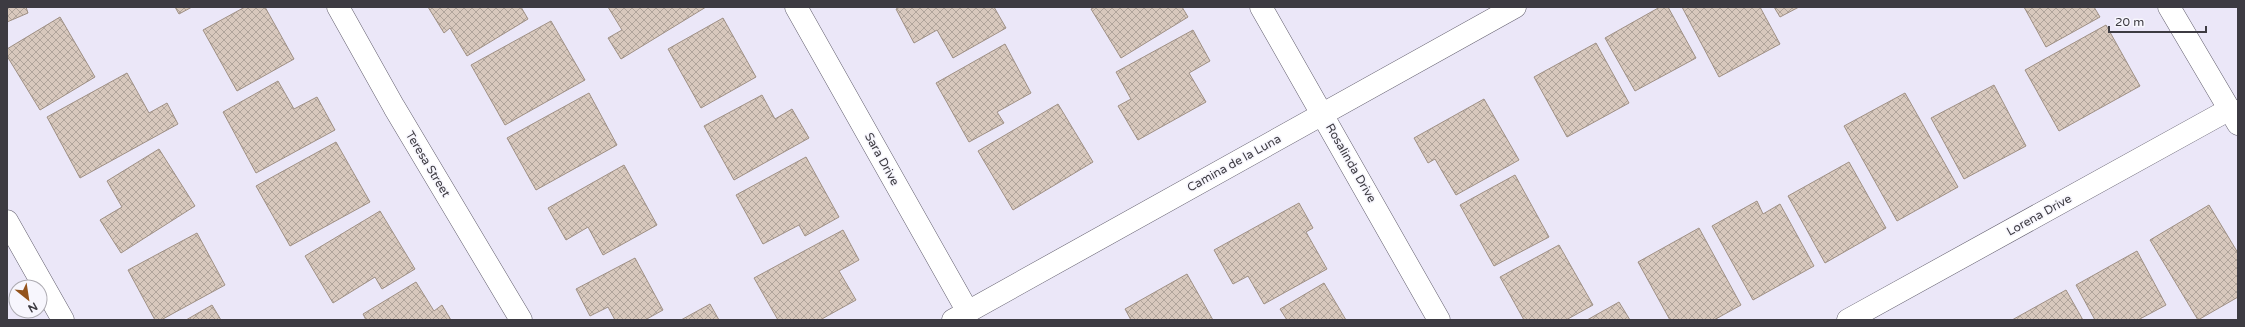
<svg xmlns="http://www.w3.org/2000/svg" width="2245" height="327" viewBox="0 0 2245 327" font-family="'Varela Round',sans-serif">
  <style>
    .building { fill: url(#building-cross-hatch); stroke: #9f9085 }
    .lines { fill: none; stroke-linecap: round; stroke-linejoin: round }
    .street-casing { stroke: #625e6d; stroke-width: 23 }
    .street { stroke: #fff; stroke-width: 22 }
    .labels { text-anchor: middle; stroke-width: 3; stroke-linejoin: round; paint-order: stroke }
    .street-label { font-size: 12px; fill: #3d3b42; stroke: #f7f6fd }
  </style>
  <defs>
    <pattern id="building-cross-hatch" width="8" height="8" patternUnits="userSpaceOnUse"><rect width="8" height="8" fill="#d8c8bd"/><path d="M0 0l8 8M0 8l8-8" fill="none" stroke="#b0a49b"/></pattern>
  </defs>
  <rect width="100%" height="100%" fill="#ebe7f8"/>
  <g class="building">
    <path d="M7,7h19l2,6 -21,9z"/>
    <path d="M175,7h17l-13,7z"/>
    <path d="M245,7h20l29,52 -57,32 -34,-61z"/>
    <path d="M428,7h93l7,12 -61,37 -17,-28 -6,5z"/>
    <path d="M608,7h98l-85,52 -13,-21 14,-8z"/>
    <path d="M900,7h94l12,21 -53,30 -16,-28 -23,13 -18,-34z"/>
    <path d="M1095,7h87l6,10 -67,41 -30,-49z"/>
    <path d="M1660,7h8l28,51 -61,33 -30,-53z"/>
    <path d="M1682,7h78l20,37 -61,33z"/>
    <path d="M1774,7h25l-19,10z"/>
    <path d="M2024,7h70l6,10 -54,30z"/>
    <path d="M60,17l35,60 -55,33 -33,-54v-7z"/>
    <path d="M723,18l33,59 -55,31 -33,-59z"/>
    <path d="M551,21l34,59 -80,45 -34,-60z"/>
    <path d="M2106,25l34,61 -81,45 -34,-61z"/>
    <path d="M1193,30l17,31 -21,12 17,29 -68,38 -20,-34 13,-7 -15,-27z"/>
    <path d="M1596,43l33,60 -62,34 -33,-60z"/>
    <path d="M1005,44l26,49 -34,19 7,11 -35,19 -33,-59z"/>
    <path d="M127,73l22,40 18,-10 11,21 -98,54 -33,-61z"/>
    <path d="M278,81l16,28 23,-12 18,33 -79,43 -33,-61z"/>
    <path d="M1994,85l32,61 -62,33 -33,-61z"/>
    <path d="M589,93l28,52 -81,45 -29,-52z"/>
    <path d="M1905,93l53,94 -61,34 -53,-95z"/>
    <path d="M762,95l13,24 17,-10 17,29 -75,42 -30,-54z"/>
    <path d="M1484,99l35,61 -63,35 -21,-36 -7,4 -14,-25z"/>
    <path d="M1058,104l35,58 -80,48 -35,-59z"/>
    <path d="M336,142l34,60 -80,44 -34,-60z"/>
    <path d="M159,149l36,57 -74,47 -21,-33 22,-13 -15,-26z"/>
    <path d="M806,157l33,60 -34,19 -6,-11 -36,19 -27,-49z"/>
    <path d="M1849,162l37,66 -61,35 -37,-67z"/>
    <path d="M624,165l33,60 -54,30 -15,-28 -22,13 -18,-32z"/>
    <path d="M1515,175l34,62 -55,29 -34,-61z"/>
    <path d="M1757,201l6,13 17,-10 34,62 -61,34 -41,-74z"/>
    <path d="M1299,203l14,25 -7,4 21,37 -63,35 -16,-28 -15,8 -19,-34z"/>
    <path d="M2209,205l29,48v44l-40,23 -48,-80z"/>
    <path d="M380,211l35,58 -33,20 -7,-12 -42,26 -28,-47z"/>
    <path d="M1699,228l42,77 -27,15h-44l-32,-58z"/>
    <path d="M843,230l16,30 -20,11 17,29 -36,20h-42l-24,-42z"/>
    <path d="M197,233l28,52 -64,35h-6l-27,-50z"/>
    <path d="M1559,245l34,60 -27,15h-42l-24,-43z"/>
    <path d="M2137,251l29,54 -28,15h-43l-19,-35z"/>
    <path d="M635,258l28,52 -18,10h-30l-7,-13 -18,9 -14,-27z"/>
    <path d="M1187,274l26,46h-82l-6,-11z"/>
    <path d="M416,282l18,29 8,-6 9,15h-85l-3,-6z"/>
    <path d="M1324,283l22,37h-59l-7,-11z"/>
    <path d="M2066,290l17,30h-71z"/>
    <path d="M1619,302l11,18h-43z"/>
    <path d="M710,304l9,16h-38z"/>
    <path d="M212,305l9,15h-35z"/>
  </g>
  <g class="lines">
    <defs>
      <g id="street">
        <path d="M338,7l56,100 127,213"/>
        <path d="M796,7l172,305"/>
        <path d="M1261,7l178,313"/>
        <path d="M2169,7l69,117"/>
        <path d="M7,221l56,99"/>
        <path d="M953,320l562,-313"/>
        <path d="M1848,320l382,-211"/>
      </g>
    </defs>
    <use href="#street" class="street-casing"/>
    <use href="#street" class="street"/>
  </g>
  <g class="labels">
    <g class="street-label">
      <text transform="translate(882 159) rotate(61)" y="4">Sara Drive</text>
      <text transform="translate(1234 163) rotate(-29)" y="4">Camina de la Luna</text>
      <text transform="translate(1351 163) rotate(60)" y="4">Rosalinda Drive</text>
      <text transform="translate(428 164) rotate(59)" y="4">Teresa Street</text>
      <text transform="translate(2039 215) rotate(-29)" y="4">Lorena Drive</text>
    </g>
  </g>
  <rect width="2245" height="327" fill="none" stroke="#3d3b42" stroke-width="16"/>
  <g transform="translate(28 299) rotate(150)"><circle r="19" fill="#f7f6fd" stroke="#adabb2"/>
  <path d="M0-3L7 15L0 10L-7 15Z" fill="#93531c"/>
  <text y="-6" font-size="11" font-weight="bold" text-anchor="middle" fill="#3d3b42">N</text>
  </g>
  <path d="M2109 26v6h97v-6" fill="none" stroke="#3d3b42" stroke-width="2"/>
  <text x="2115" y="26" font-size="12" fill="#3d3b42" stroke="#f7f6fd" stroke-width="3" paint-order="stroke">20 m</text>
</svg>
